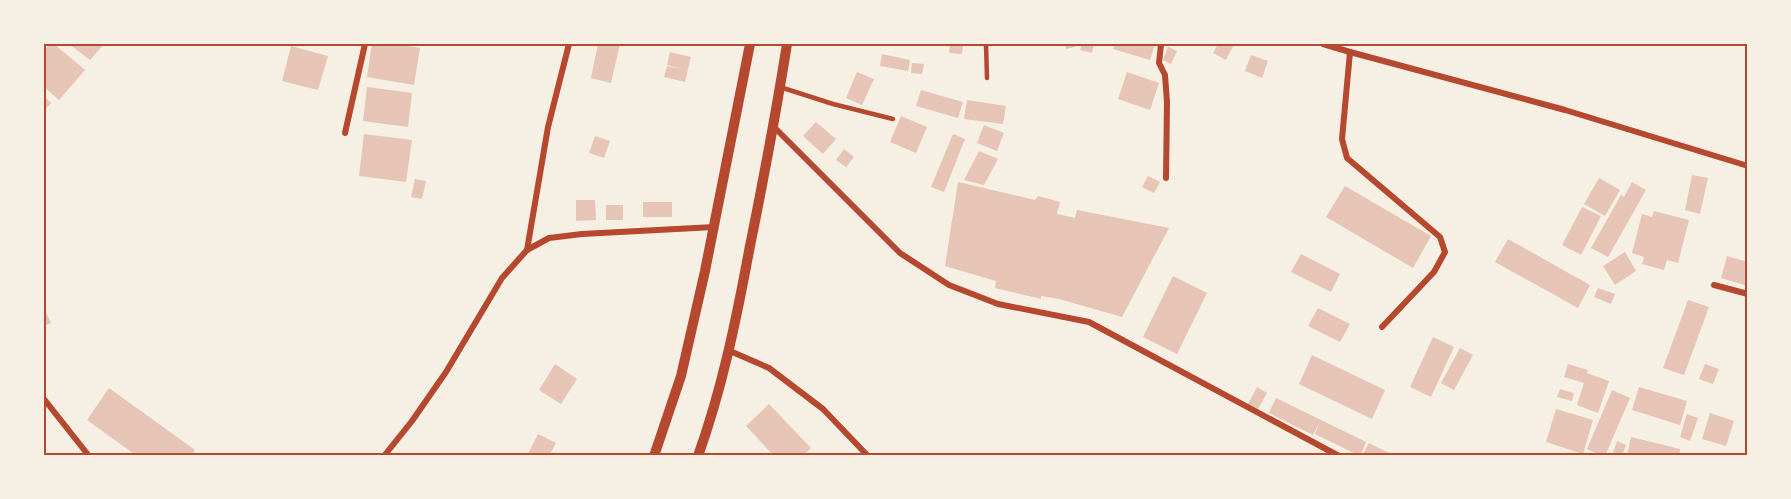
<svg xmlns="http://www.w3.org/2000/svg" width="1791" height="499" viewBox="0 0 1791 499" font-family="'Nunito Sans',sans-serif">
  <style>
    .building { fill: #e6c5b7 }
    .lines { fill: none; stroke-linecap: round; stroke-linejoin: round }
    .service { stroke: #b5482f; stroke-width: 4.5 }
    .minor { stroke: #b5482f; stroke-width: 6 }
    .tertiary { stroke: #b5482f; stroke-width: 10 }
    .neatline { fill: none; stroke: #b5482f; stroke-width: 2 }
  </style>
  <rect width="100%" height="100%" fill="#f6efe4"/>
  <g class="building">
    <path d="M50,44h4l31,26 -26,30 -15,-13v-36z"/>
    <path d="M69,44h35l-14,16z"/>
    <path d="M372,44h22l26,4 -6,37 -47,-8z"/>
    <path d="M598,44h22l-9,39 -20,-5z"/>
    <path d="M950,44h13l-1,10 -13,-1z"/>
    <path d="M1065,44h10v3l-9,2z"/>
    <path d="M1082,44h12l-2,9 -12,-3z"/>
    <path d="M1115,44h40l-5,16 -37,-11z"/>
    <path d="M1218,44h10l5,2 -7,14 -13,-7z"/>
    <path d="M291,46l37,10 -10,34 -36,-9z"/>
    <path d="M1168,47l9,4 -6,13 -8,-4z"/>
    <path d="M670,52l21,5 -6,25 -21,-5 3,-11 15,3 -15,-4z"/>
    <path d="M882,54l28,6 -2,11 -28,-5z"/>
    <path d="M1251,55l17,6 -6,17 -17,-7z"/>
    <path d="M912,63l12,1 -2,10 -11,-1z"/>
    <path d="M857,72l17,7 -12,26 -16,-7z"/>
    <path d="M1127,72l32,11 -9,27 -32,-11z"/>
    <path d="M367,87l45,6 -4,34 -45,-6z"/>
    <path d="M921,90l42,12 -5,16 -42,-12z"/>
    <path d="M44,96l7,7 -7,8z"/>
    <path d="M967,100l39,6 -3,18 -39,-5z"/>
    <path d="M901,116l26,11 -11,26 -26,-11z"/>
    <path d="M816,122l20,17 -13,15 -20,-18z"/>
    <path d="M984,125l20,8 -7,18 -20,-8z"/>
    <path d="M364,134l48,6 -6,42 -47,-6z"/>
    <path d="M953,134l12,5 -21,53 -13,-5z"/>
    <path d="M595,136l15,5 -6,17 -15,-5z"/>
    <path d="M844,149l10,8 -8,10 -10,-7z"/>
    <path d="M979,151l19,8 -14,26 -20,-5z"/>
    <path d="M1692,175l16,3 -8,36 -15,-4z"/>
    <path d="M1148,176l12,6 -6,11 -12,-6z"/>
    <path d="M1599,178l21,12 -15,26 -21,-12z"/>
    <path d="M415,179l11,2 -4,18 -11,-2z"/>
    <path d="M958,182l77,18 3,-4 22,6 -3,12 18,4 2,-8 92,18 -47,89 -63,-18 -18,-3v3l-46,-11 1,-7 -51,-15z"/>
    <path d="M1632,182l14,8 -38,67 -17,-9 30,-53 3,2z"/>
    <path d="M1345,186l86,50 -18,32 -87,-51z"/>
    <path d="M576,200h19l1,20 -20,1z"/>
    <rect x="643" y="202" width="29" height="15"/>
    <rect x="606" y="205" width="17" height="15"/>
    <path d="M1582,207l19,9 -20,39 -19,-10z"/>
    <path d="M1654,211l35,9 -11,43 -11,-3 -3,10 -22,-6 2,-7 -12,-4 10,-39 10,3z"/>
    <path d="M1508,239l82,46 -12,23 -83,-46z"/>
    <path d="M1625,252l11,19 -21,14 -12,-19z"/>
    <path d="M1301,254l39,20 -9,18 -40,-20z"/>
    <path d="M1727,256l21,6v24l-27,-8z"/>
    <path d="M1173,276l34,17 -30,61 -34,-17z"/>
    <path d="M1598,288l17,6 -4,10 -17,-7z"/>
    <path d="M1688,300l21,7 -25,68 -21,-7z"/>
    <path d="M44,308l7,15 -7,3z"/>
    <path d="M1318,308l32,16 -10,18 -32,-16z"/>
    <path d="M1433,337l21,10 -23,50 -21,-10z"/>
    <path d="M1460,348l13,7 -19,35 -13,-7z"/>
    <path d="M1312,355l73,35 -13,29 -73,-35z"/>
    <path d="M555,364l22,15 -16,25 -22,-14z"/>
    <path d="M1568,364l20,6 -1,3 22,8 -11,32 -21,-8 7,-22 -20,-6z"/>
    <path d="M1705,364l14,5 -6,15 -14,-5z"/>
    <path d="M1257,387l10,6 -9,16 -10,-5z"/>
    <path d="M1639,387l48,14 -7,24 -48,-15z"/>
    <path d="M109,388l86,62 -4,6h-54l-50,-36z"/>
    <path d="M1560,389l14,4 -2,8 -15,-4z"/>
    <path d="M1612,390l18,8 -25,58h-3l-15,-7z"/>
    <path d="M1276,398l90,44 -6,14 -45,-22 5,-12 -7,13 -44,-22z"/>
    <path d="M769,404l42,44 -8,8h-29l-28,-30z"/>
    <path d="M1556,409l37,11 -10,34 -37,-12z"/>
    <path d="M1710,413l24,8 -8,25 -24,-7z"/>
    <path d="M1687,414l11,4 -8,23 -10,-4z"/>
    <path d="M538,434l18,9 -7,13h-22z"/>
    <path d="M1631,437l49,12 -1,7h-52z"/>
    <path d="M1617,441l9,4 -4,11h-10z"/>
    <path d="M1369,443l26,13h-33z"/>
  </g>
  <g class="lines">
    <g class="service">
      <path d="M986,44l1,34"/>
      <path d="M780,87l53,17 60,15"/>
    </g>
    <g class="minor">
      <path d="M1161,44l-2,19 6,12 2,27 -1,76"/>
      <path d="M1323,44l27,8 215,58 183,56"/>
      <path d="M1350,52l-8,87 5,19 93,79 5,15 -11,20 -52,55"/>
      <path d="M774,127l126,126 49,32 49,19 91,18 250,134"/>
      <path d="M345,133l20,-89"/>
      <path d="M527,250l21,-123 21,-83"/>
      <path d="M1714,285l34,9"/>
      <path d="M730,351l39,17 54,41 45,47"/>
      <path d="M44,399l45,57"/>
      <path d="M384,456l28,-35 34,-49 56,-94 25,-28 22,-12 33,-4 132,-7"/>
    </g>
    <g class="tertiary">
      <path d="M654,456l27,-80 24,-105 45,-227"/>
      <path d="M698,456c24,-67 38,-135 51,-205 14,-69 27,-138 38,-207"/>
    </g>
  </g>
  <rect width="1791" height="499" fill="none" stroke="#f6efe4" stroke-width="90"/>
  <rect x="45" y="45" width="1701" height="409" class="neatline"/>
</svg>
